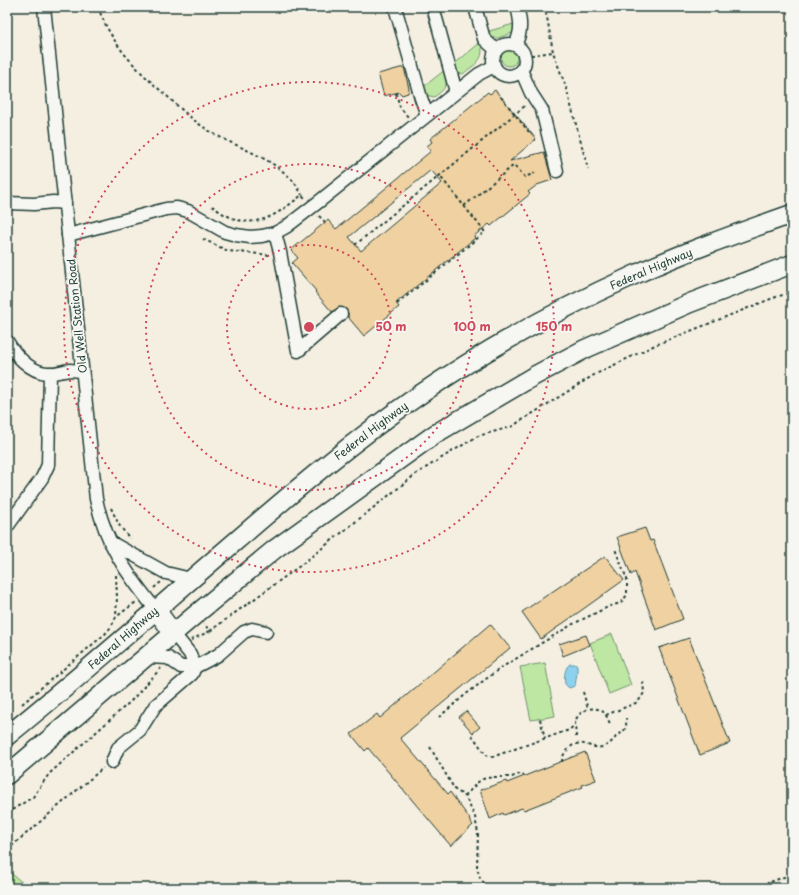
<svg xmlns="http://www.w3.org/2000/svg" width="799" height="895" viewBox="0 0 799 895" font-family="'Playpen Sans',sans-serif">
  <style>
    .green { fill: #bee7a3; stroke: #6e926c }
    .water { fill: #8dd1ee; stroke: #6196a4 }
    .building { fill: #efd1a2; stroke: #1f3d34; fill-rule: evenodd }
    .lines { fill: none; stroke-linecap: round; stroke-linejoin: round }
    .minor-casing { stroke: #1f3d34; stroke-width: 15 }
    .highway-casing { stroke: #1f3d34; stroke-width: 21 }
    .path { stroke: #1f3d34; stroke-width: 2; stroke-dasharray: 3 3; stroke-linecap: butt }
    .minor { stroke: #f6f6f2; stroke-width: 12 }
    .highway { stroke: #f6f6f2; stroke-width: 18 }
    .ring { fill: none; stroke: #d1495b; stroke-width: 2; stroke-dasharray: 2 4 }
    .labels { text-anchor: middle; stroke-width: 3.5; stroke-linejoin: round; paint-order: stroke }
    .street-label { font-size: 11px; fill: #1f3d34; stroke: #f6f6f2 }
    .centre { fill: #d1495b; stroke: #f6f6f2; stroke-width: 2 }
    .ring-label { font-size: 12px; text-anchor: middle; font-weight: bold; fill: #d1495b; stroke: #f6f6f2; stroke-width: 3.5; stroke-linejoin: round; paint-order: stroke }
  </style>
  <rect width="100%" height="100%" fill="#f5efe2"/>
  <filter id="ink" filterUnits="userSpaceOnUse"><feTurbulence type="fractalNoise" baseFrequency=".025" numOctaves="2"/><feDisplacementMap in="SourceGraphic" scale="8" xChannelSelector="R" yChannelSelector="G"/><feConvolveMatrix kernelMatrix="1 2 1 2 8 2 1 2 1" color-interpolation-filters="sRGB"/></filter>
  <g filter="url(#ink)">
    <g class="green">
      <path d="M517,23l-2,9 -17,6h-8l-4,-6z"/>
      <path d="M481,42c4,19 -5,21 -18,32l-6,-1 -4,-8z"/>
      <circle cx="509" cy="58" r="8"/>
      <path d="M446,69c2,15 1,19 -12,28l-8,-2 -4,-7z"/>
      <path d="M612,634l19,51 -22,9 -19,-51z"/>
      <path d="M545,663l10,53 -24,4 -11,-53z"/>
      <path d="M7,870l22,18h-22z"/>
    </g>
    <path class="water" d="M570,664h5l2,2v7l-2,13 -6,2 -4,-4c-1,-6 -1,-16 5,-20z"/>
    <g class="building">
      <path d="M404,67l5,22 -1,4 -6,2 -3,-3 -15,4 -6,-22z"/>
      <path d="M495,90l41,49 -26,22 34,-9 8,28 -15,5 -9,7 2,2 -39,32 -2,-2 -15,12 1,2 -79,65 3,4 -35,29 -16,-19v-4l-2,-4 -7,-2 -7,5 -17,-20 1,-1 -24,-28 6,-5 -7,-8 37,-30 8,9 95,-78 -4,-5 5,-4 -2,-3 58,-47 2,2zM431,170l11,13 -81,68 -12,-14z"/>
      <path d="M645,528l5,13 3,-1 30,79 -27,11 -21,-58 -4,3 -14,-38z"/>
      <path d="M605,556l19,24 -83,59 -19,-27z"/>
      <path d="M490,624l20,24 -110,90 48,56 2,-2 20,27 -1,1 4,5 -22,21 -83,-98 -3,3 -14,-17 26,-20 3,4z"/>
      <path d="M586,635l4,10 -27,11 -4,-12z"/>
      <path d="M689,638l41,105 -30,12 -41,-107z"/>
      <path d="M466,711l14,16 -7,6 -14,-16z"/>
      <path d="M585,752l11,28 -14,5 1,2 -59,23 -2,-2 -18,7 -1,-2 -13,6 -10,-29 26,-9 1,2z"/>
    </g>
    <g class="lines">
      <defs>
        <g id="minor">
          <path d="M44,7l52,492c10,46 31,75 60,111"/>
          <path d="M395,7l26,91 6,17"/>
          <path d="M433,7l23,85"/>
          <path d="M475,7l9,32 12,11"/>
          <circle cx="509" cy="60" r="16"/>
          <path d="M515,45c7,-13 6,-24 2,-38"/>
          <path d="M521,70l10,23 11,17 15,61"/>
          <path d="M7,203l27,1 19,-2 12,1"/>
          <path d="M275,233l5,19 18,99 43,-37"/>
          <path d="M68,235l98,-26 11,-1 11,3 37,21 11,3 14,2 12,-1 13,-3 11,-6 35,-27 158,-126 15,-8"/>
          <path d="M7,341c8,14 23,31 40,32 8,1 15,-2 23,-3 4,0 8,1 12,1"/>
          <path d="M7,527l35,-49 6,-13 2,-92"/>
          <path d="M110,542l56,31 25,6"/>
          <path d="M147,657l21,1 13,9h14l23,-12 26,-23 8,-3 14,3"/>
          <path d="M112,762l6,-14 22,-18 15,-24 37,-32 3,-7 -5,-13 -16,-20"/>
        </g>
        <g id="highway">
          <path d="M156,610l18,24"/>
          <path d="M7,736c78,-63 153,-130 229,-195 58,-50 117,-100 179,-143 68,-47 142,-88 217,-122 52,-24 106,-43 160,-62"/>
          <path d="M7,775l188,-160 80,-66 160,-115 99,-58 51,-27 105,-46 102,-39"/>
        </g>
      </defs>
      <use href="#minor" class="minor-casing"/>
      <use href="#highway" class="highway-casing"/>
      <g class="path">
        <path d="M98,7c14,39 39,63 70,90 15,14 30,28 48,38 26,14 58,24 78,47 3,4 6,9 8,13"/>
        <path d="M544,7l3,10 6,35"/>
        <path d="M525,56l28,-4 13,35 22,82"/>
        <path d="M396,93l4,14 8,10"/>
        <path d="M501,97l28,35"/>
        <path d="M212,206c5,3 10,8 16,10 30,15 52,-4 74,-21l3,3"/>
        <path d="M464,206l50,-41 11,12 10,-4"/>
        <path d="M319,216l6,6"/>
        <path d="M203,239l25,12 42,4"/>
        <path d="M355,245l171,-140"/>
        <path d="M397,304l88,-72 -46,-57"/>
        <path d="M111,508l8,17 11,14"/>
        <path d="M116,575l1,22 -1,20"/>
        <path d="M154,588l7,-6"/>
        <path d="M210,631l87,-63 119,-94 32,-20 30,-18 33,-9 83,-52 59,-29 120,-48 19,-6"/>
        <path d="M191,640l19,-9 -6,-7"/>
        <path d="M583,692l5,17"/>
        <path d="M22,704l83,-70 6,-7 5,-10 20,-15"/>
        <path d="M606,715l32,-13 6,-9 -1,-12"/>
        <path d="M439,717l26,-22 34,-26 74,-45 37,-18 11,-3 6,-8v-16l-12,-30"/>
        <path d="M540,719l5,19"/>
        <path d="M472,735l14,20 6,2 77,-27 6,-5"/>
        <path d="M576,737c0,-4 -1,-9 -1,-13 1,-12 16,-20 27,-13 4,3 6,8 8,13"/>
        <path d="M430,747l25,43 10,6 10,21 3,16 -1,35 3,10 8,10"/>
        <path d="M562,762c0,-6 3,-10 7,-14 13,-11 21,2 33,-1 8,-2 10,-6 15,-11 8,-5 10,-8 9,-18"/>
        <path d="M465,796l13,-14 5,-3 9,-2h20l10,-4 2,3"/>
        <path d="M7,813l26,-16 16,-23 82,-73 30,-33"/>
        <path d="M7,850l96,-82"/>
        <path d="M7,884l5,4"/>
        <path d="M754,888l38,-14"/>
      </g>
      <use href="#minor" class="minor"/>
      <use href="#highway" class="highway"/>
    </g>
  </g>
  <g class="ring">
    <circle cx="309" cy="327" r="82"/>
    <circle cx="309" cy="327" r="163"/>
    <circle cx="309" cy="327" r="245"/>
  </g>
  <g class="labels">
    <g class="street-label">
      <text transform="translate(651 269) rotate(-23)" y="4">Federal Highway</text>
      <text transform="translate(77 316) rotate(-96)" y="4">Old Well Station Road</text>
      <text transform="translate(371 431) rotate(-37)" y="4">Federal Highway</text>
      <text transform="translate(123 638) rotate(-41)" y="4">Federal Highway</text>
    </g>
  </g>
  <circle cx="309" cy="327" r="6" class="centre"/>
  <g class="ring-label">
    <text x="391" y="331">50 m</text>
    <text x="472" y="331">100 m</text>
    <text x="554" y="331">150 m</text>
  </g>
  <rect width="799" height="895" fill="none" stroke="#f6f6f2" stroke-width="24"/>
  <rect x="12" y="12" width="775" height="871" fill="none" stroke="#1f3d34" stroke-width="1.5" filter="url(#ink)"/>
</svg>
